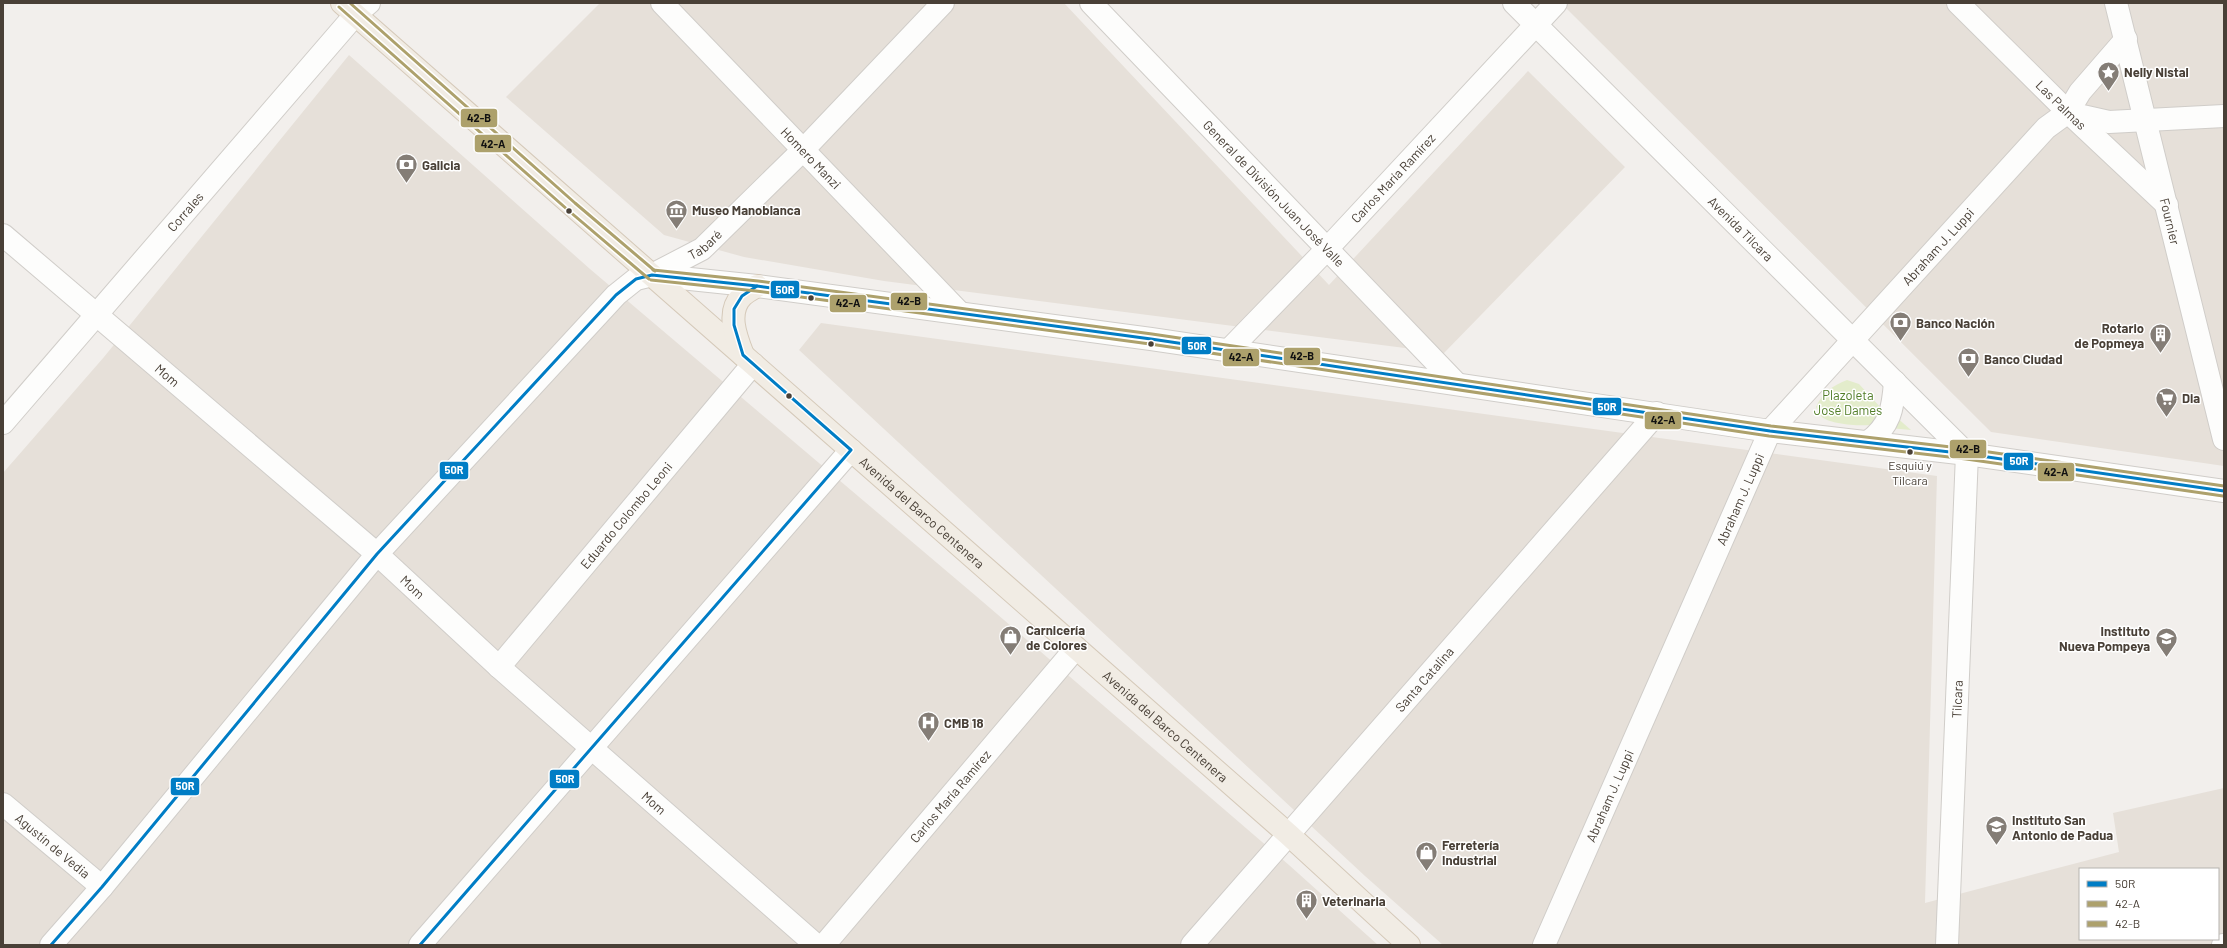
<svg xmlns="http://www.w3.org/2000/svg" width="2227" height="948" viewBox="0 0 2227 948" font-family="Barlow,sans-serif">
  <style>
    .residential { fill: #e6e0d9; fill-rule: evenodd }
    .green { fill: #e3eccb }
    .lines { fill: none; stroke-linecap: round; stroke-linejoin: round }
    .minor-casing { stroke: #d0cdc9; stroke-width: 24 }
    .major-casing { stroke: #d5c9b9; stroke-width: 24 }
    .minor { stroke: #fdfdfc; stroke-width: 22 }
    .major { stroke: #f1ece4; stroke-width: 22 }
    .bus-1-casing { stroke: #fff; stroke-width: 6 }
    .bus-2-casing { stroke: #fff; stroke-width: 6 }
    .bus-3-casing { stroke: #fff; stroke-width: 6 }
    .bus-1 { stroke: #007dc5; stroke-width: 3 }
    .bus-2 { stroke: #ada16c; stroke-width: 3 }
    .bus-3 { stroke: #ada16c; stroke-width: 3 }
    .bus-dot { fill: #494037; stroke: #fff; stroke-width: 1.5 }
    .labels { text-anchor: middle; stroke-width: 3; stroke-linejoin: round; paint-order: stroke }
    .bus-label { font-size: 12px; fill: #494037; stroke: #fff }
    .poi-label { font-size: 13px; font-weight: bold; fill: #494037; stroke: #fff; text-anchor: start }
    .street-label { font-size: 13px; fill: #494037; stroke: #fff }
    .park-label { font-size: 13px; fill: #517d27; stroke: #fff }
    .line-badge { stroke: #fff; stroke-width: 1.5 }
    .badge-label { font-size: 11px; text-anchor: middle; font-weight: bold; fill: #fff }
    .pale-badge-label { font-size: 11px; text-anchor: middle; font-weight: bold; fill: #111 }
  </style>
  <rect width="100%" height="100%" fill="#f2efec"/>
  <g class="residential">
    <path d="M600,3h464l265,282 199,-214 97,96 -181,186 -560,-72 -140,-24 -80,-22 -158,-138z"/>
    <path d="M1561,3h663v463l-233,-34z"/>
    <path d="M349,55l241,214 386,327 313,269 89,80h-1375v-472l101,-116z"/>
    <path d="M821,323l1116,153 -12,427 194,-51 -6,-39 111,-25v157h-781l-78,-69 -566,-526zM2080,869h138v70h-138z"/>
  </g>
  <g class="green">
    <path d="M1847,380l12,4 22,24 -4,16c-11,3 -48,1 -56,-8 -2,-2 -3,-6 -5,-9 7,-15 16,-21 31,-27z"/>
    <path d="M1895,416l16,14 -22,-2z"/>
  </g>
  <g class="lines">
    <defs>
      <g id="minor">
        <path id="s1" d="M662,3l298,310"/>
        <path id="s2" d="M1091,3l365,380"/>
        <path id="s3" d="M1514,3l453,451"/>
        <path id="s4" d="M1958,3l110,109 99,93"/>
        <path id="s5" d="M2116,3l108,436"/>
        <path d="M2069,113l40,9 115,-6"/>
        <path id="s6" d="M3,235l374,319 122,113 317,278"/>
        <path d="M652,275l105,11 394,53 619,92 197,23 257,37"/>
        <path id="s7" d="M1228,351l98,-101 230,-247"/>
        <path id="s8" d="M3,423l352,-408 14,-12"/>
        <path d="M1868,442c22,-16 25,-33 27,-60"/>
        <path id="s9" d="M499,667l254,-303"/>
        <path id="s10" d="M3,804l99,83"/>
        <path id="s11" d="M51,945l51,-58 275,-333 239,-259 20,-16 16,-4 50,-26 102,-100 139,-146"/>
        <path d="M420,945l431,-495"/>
        <path id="s12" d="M824,945l252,-297"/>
        <path id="s13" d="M1192,945l465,-532"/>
        <path id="s14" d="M1544,945l226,-514 276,-303 22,-16 12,-20 46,-53"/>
        <path id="s15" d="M1947,945l20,-491"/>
        <path d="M2223,945h1"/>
      </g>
      <g id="major">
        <path id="s16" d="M342,3l946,831 121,111"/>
        <path d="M743,355c-7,-18 -17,-43 -1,-59 4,-4 10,-7 15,-10"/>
      </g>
    </defs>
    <use href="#minor" class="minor-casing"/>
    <use href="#major" class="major-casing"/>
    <use href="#minor" class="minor"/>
    <use href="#major" class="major"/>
    <defs>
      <g id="bus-1">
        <path d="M51,945l51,-58 275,-333 239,-259 20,-16 16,-4 105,11 394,53 619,92 197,23 257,37"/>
        <path d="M420,945l431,-495 -108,-95 -9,-30v-16l8,-13 15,-10"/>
      </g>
      <g id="bus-2">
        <path d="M339,7l230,204 80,68"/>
        <path d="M651,280l105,11 394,53 619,92 197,23 257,37"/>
      </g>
      <g id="bus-3">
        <path d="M350,3l225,200 80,68"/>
        <path d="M653,270l105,11 394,53 619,92 197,23 256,37"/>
      </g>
    </defs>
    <use href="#bus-1" class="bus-1-casing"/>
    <use href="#bus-2" class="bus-2-casing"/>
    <use href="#bus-3" class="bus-3-casing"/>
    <use href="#bus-1" class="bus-1"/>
    <use href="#bus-2" class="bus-2"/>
    <use href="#bus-3" class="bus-3"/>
  </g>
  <defs>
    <symbol id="sight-pin" viewBox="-11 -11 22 30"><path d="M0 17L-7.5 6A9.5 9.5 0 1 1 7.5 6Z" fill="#847d76" stroke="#fff"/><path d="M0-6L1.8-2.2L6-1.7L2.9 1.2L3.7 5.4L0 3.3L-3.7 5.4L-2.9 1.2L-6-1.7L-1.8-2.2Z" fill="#fff"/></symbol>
    <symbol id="bank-pin" viewBox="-11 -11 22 30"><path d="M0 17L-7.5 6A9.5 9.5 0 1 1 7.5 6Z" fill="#847d76" stroke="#fff"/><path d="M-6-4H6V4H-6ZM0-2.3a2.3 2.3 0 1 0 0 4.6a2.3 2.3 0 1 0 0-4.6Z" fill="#fff"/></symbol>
    <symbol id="museum-pin" viewBox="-11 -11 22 30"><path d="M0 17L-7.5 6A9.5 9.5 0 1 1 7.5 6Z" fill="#847d76" stroke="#fff"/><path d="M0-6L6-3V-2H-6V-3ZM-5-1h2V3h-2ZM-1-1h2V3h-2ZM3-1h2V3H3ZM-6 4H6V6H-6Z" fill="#fff"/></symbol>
    <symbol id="building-pin" viewBox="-11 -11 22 30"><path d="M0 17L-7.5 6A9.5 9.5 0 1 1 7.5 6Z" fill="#847d76" stroke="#fff"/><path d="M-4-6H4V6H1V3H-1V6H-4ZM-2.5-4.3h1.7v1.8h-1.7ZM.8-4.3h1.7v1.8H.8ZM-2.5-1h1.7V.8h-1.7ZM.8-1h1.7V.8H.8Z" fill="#fff"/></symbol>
    <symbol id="supermarket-pin" viewBox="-11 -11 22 30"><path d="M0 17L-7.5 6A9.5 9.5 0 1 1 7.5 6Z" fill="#847d76" stroke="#fff"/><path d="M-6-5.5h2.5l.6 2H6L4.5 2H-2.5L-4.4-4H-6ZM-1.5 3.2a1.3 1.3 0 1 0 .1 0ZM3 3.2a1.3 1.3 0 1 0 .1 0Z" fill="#fff"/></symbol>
    <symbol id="shop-pin" viewBox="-11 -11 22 30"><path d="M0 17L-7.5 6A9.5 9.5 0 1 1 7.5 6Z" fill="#847d76" stroke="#fff"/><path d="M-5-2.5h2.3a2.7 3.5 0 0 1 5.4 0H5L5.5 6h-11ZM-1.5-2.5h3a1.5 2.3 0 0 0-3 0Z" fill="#fff"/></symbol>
    <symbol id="school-pin" viewBox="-11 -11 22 30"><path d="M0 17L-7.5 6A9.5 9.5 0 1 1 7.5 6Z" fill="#847d76" stroke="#fff"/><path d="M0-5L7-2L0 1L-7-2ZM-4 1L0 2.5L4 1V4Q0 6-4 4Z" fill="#fff"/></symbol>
    <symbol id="hospital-pin" viewBox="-11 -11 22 30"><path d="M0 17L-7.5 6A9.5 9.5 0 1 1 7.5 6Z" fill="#847d76" stroke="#fff"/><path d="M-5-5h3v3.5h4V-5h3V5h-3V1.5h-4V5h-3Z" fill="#fff"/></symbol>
  </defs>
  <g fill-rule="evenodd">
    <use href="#sight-pin" x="2096" y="60" width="25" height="34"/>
    <use href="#bank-pin" x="394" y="152" width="25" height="34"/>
    <use href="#museum-pin" x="664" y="198" width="25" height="34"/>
    <use href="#bank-pin" x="1888" y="310" width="25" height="34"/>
    <use href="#building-pin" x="2148" y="322" width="25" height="34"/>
    <use href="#bank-pin" x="1956" y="346" width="25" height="34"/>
    <use href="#supermarket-pin" x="2154" y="386" width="25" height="34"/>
    <use href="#shop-pin" x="998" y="624" width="25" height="34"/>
    <use href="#school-pin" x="2154" y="626" width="25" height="34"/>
    <use href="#hospital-pin" x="916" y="710" width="25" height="34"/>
    <use href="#school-pin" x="1984" y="814" width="25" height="34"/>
    <use href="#shop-pin" x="1414" y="840" width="25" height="34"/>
    <use href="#building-pin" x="1294" y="888" width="25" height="34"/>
  </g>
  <g class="bus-dot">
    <circle cx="569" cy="211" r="3.5"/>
    <circle cx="811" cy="298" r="3.5"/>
    <circle cx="1151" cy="344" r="3.5"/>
    <circle cx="789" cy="396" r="3.5"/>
    <circle cx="1910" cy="452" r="3.5"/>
  </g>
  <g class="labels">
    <g class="bus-label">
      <text x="1910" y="470">Esquiú y<tspan x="1910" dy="15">Tilcara</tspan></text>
    </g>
    <g class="poi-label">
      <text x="2124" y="77">Nelly Nistal</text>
      <text x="422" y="170">Galicia</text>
      <text x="692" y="215">Museo Manoblanca</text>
      <text x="1916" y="328">Banco Nación</text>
      <text x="2144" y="333" text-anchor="end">Rotario<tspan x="2144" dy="15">de Popmeya</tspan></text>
      <text x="1984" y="364">Banco Ciudad</text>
      <text x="2182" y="403">Dia</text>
      <text x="1026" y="635">Carnicería<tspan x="1026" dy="15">de Colores</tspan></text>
      <text x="2150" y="636" text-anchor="end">Instituto<tspan x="2150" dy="15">Nueva Pompeya</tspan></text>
      <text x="944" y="728">CMB 18</text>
      <text x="2012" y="825">Instituto San<tspan x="2012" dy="15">Antonio de Padua</tspan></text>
      <text x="1442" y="850">Ferretería<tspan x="1442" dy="15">Industrial</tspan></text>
      <text x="1322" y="906">Veterinaria</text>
    </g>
    <g class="street-label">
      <text dy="5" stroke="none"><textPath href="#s4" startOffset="145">Las Palmas</textPath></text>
      <text dy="5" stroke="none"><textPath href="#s1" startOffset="215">Homero Manzi</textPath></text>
      <text dy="5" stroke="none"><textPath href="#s7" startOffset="239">Carlos María Ramírez</textPath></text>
      <text dy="5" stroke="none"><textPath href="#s2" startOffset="264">General de División Juan José Valle</textPath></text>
      <text dy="5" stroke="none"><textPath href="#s8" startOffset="279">Corrales</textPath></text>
      <text dy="5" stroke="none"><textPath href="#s5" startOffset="225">Fournier</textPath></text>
      <text dy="5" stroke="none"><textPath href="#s3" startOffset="320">Avenida Tilcara</textPath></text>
      <text dy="5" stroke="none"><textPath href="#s11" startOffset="965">Tabaré</textPath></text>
      <text dy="5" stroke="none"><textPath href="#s14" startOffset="811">Abraham J. Luppi</textPath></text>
      <text dy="5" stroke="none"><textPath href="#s6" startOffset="216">Mom</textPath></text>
      <text dy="5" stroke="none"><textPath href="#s14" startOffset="487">Abraham J. Luppi</textPath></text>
      <text dy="5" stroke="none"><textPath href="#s16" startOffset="772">Avenida del Barco Centenera</textPath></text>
      <text dy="5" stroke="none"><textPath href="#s9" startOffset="198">Eduardo Colombo Leoni</textPath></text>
      <text dy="5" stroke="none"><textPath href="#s6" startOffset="540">Mom</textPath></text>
      <text dy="5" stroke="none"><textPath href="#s13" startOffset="353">Santa Catalina</textPath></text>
      <text dy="5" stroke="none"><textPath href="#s15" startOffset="246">Tilcara</textPath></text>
      <text dy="5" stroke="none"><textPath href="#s16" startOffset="1096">Avenida del Barco Centenera</textPath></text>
      <text dy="5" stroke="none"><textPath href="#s14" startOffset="163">Abraham J. Luppi</textPath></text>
      <text dy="5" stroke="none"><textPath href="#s12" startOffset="195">Carlos María Ramírez</textPath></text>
      <text dy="5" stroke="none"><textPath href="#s6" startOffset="864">Mom</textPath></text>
      <text dy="5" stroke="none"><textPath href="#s10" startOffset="65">Agustín de Vedia</textPath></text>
    </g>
    <g class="park-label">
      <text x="1848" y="400">Plazoleta<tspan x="1848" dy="15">José Dames</tspan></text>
    </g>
  </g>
  <g class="line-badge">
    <rect x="460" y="108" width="38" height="20" rx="4" fill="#ada16c"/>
    <rect x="474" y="134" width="38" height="19" rx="4" fill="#ada16c"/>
    <rect x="770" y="280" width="30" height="19" rx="4" fill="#007dc5"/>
    <rect x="890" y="292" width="38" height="19" rx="4" fill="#ada16c"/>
    <rect x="829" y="294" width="38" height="19" rx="4" fill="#ada16c"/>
    <rect x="1181" y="336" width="31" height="19" rx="4" fill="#007dc5"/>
    <rect x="1283" y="347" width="38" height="19" rx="4" fill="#ada16c"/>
    <rect x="1222" y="348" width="38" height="19" rx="4" fill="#ada16c"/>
    <rect x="1592" y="397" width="30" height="19" rx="4" fill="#007dc5"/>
    <rect x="1644" y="411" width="38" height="19" rx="4" fill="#ada16c"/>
    <rect x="1949" y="439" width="38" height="20" rx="4" fill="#ada16c"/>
    <rect x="2003" y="452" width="31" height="19" rx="4" fill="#007dc5"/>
    <rect x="439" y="461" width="30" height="19" rx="4" fill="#007dc5"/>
    <rect x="2037" y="462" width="38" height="20" rx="4" fill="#ada16c"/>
    <rect x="549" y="769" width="31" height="20" rx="4" fill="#007dc5"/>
    <rect x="170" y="777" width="30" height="19" rx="4" fill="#007dc5"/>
  </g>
  <g class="badge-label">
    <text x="785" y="294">50R</text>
    <text x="1197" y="350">50R</text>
    <text x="1607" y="411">50R</text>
    <text x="2019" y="465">50R</text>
    <text x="454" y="474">50R</text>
    <text x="565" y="783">50R</text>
    <text x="185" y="790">50R</text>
  </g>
  <g class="pale-badge-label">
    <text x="479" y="122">42-B</text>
    <text x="493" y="148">42-A</text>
    <text x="909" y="305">42-B</text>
    <text x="848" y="307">42-A</text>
    <text x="1302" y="360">42-B</text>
    <text x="1241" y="361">42-A</text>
    <text x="1663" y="424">42-A</text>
    <text x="1968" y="453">42-B</text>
    <text x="2056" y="476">42-A</text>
  </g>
  <rect width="2227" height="948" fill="none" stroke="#494037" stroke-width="8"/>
  <rect x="2079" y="868" width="140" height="72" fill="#ffffff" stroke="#b6b3af"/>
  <rect x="2087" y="881" width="20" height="6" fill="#007dc5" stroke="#b6b3af"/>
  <text x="2115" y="888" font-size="12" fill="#494037">50R</text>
  <rect x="2087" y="901" width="20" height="6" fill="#ada16c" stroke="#b6b3af"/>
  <text x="2115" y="908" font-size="12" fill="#494037">42-A</text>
  <rect x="2087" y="921" width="20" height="6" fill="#ada16c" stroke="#b6b3af"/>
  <text x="2115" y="928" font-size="12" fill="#494037">42-B</text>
</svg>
